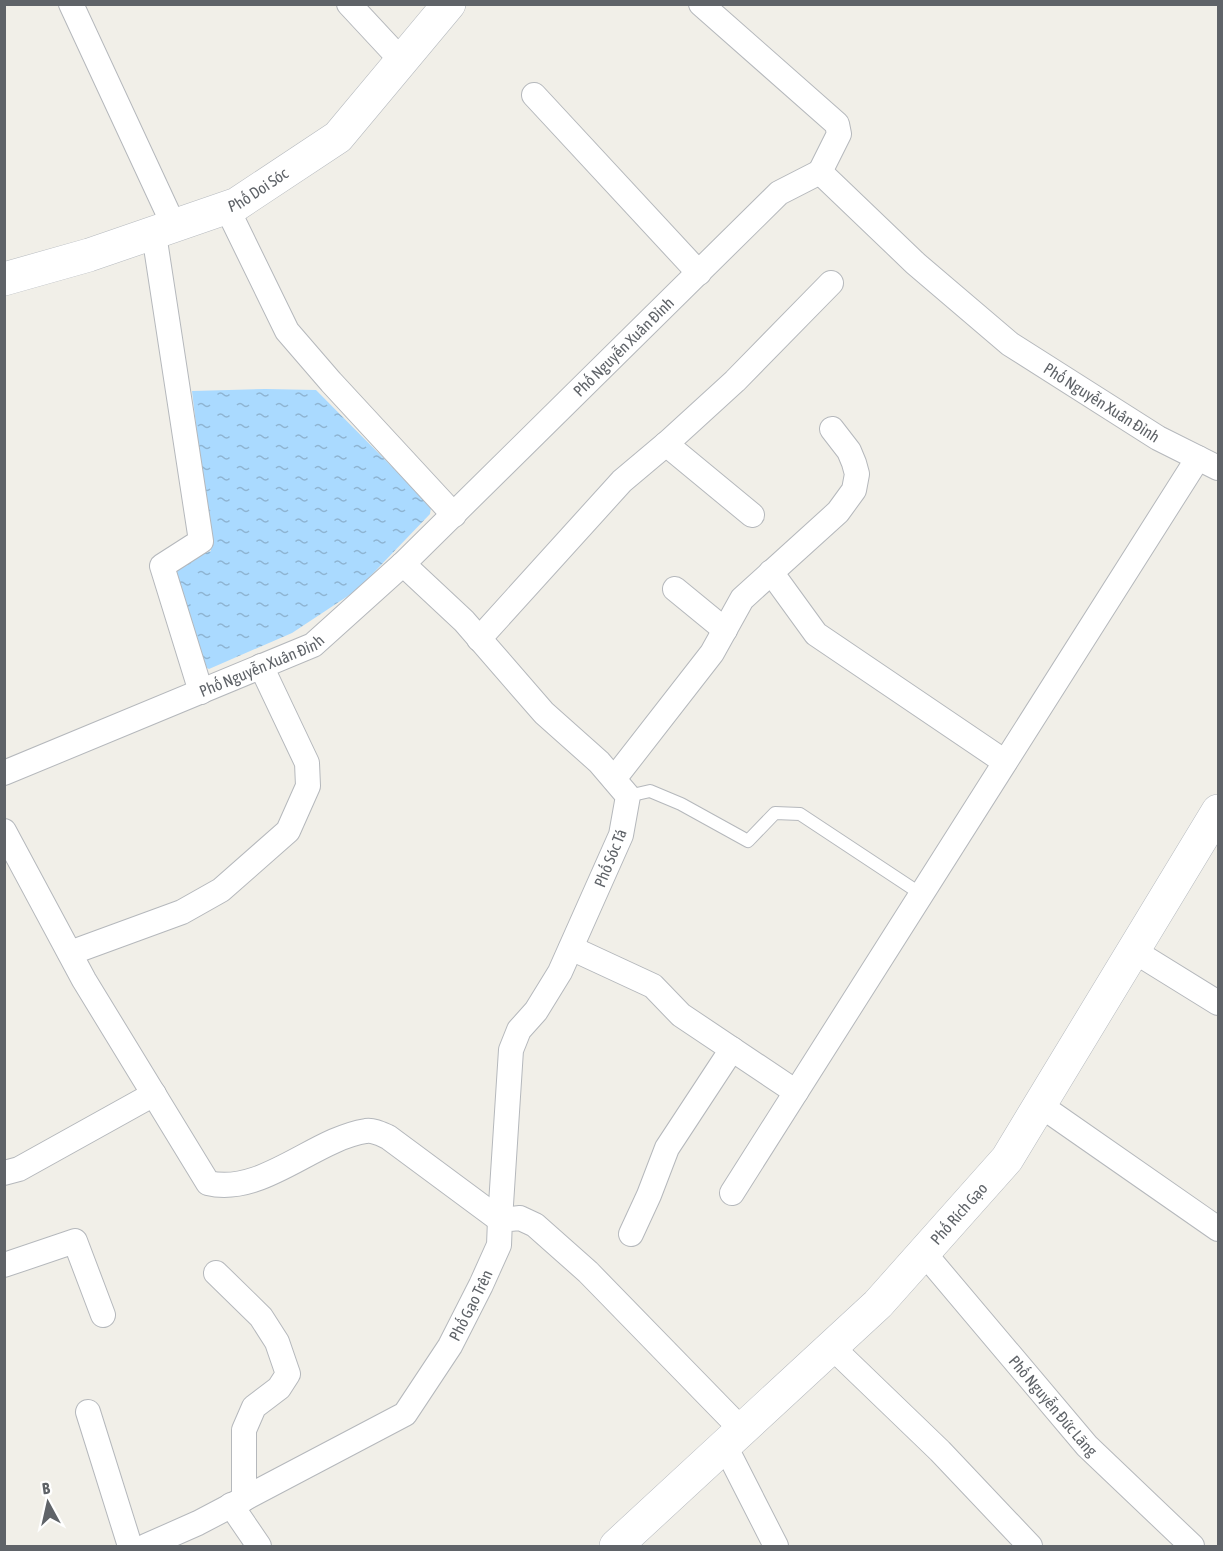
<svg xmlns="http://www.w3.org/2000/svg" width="1223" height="1551" viewBox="0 0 1223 1551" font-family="'Asap Condensed',sans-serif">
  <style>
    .water { fill: url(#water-ripples) }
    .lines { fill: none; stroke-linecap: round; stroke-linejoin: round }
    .lane-casing { stroke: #b5b8bc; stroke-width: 14 }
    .street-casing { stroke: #b5b8bc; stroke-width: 26 }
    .secondary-casing { stroke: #b6babf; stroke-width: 34 }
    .lane { stroke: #fff; stroke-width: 12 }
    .street { stroke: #fff; stroke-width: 24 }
    .secondary { stroke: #fff; stroke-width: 33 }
    .labels { text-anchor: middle; stroke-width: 4.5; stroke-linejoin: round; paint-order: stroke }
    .street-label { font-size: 16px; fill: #5f6368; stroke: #fff }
  </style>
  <defs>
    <pattern id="water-ripples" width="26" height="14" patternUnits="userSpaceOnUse" patternTransform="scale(1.5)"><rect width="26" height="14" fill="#aadaff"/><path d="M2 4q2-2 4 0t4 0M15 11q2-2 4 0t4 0" fill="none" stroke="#8eb4d2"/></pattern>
  </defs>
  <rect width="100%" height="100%" fill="#f1efe8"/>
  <path class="water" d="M265,389l51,1 106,107 9,10 -1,7 -73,76 -65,43 -83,36 -10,-5 -25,-100 37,-13 -19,-160z"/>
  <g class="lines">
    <defs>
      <path id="lane" d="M628,796l22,-5 31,13 67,37 27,-28 25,1 121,80"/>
      <g id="street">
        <path d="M71,4l103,222"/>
        <path d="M349,4l53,57"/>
        <path d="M701,4l136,120 2,10 -19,38"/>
        <path d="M534,95l165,178"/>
        <path d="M227,208l60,123 44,51 123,133"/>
        <path d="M154,234l47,307 -39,25 39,126"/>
        <path d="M666,444l86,71"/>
        <path d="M403,564l61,57 80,92 55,49 29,34 -7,39 -61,137 -24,39 -17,19 -8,20 -11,170"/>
        <path d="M771,572l45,62 189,128"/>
        <path d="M675,589l50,41"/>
        <path d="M479,639l143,-158 44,-37 69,-63 96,-98"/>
        <path id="s1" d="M4,773l309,-128 90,-81 376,-371 41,-21 95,91 95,81 148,94 60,30"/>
        <path d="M614,779l98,-126 30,-54 96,-87 16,-22 3,-16 -3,-11 -5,-12 -17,-22"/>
        <path d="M4,831l80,149 124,203c54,13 106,-44 158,-52 8,-1 15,3 22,6l112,83"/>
        <path d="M571,948l82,38 28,29 115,77"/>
        <path d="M1134,951l84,52"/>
        <path d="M70,953l112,-41 39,-22 67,-59 20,-45 -1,-23 -46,-97"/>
        <path d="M1040,1105l178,124"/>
        <path d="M4,1173l15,-4 135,-75"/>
        <path d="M732,1193l466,-735"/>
        <path d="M631,1234l18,-39 18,-47 65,-99"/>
        <path id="s2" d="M924,1253l163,193 105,100"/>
        <path d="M4,1265l71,-24 28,74"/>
        <path d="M216,1273l45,44 16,25 11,32 -9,14 -25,19 -10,23v69"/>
        <path d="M832,1347l108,104 90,95"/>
        <path d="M88,1412l42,134"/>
        <path d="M725,1446l51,100"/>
        <path d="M231,1505l28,41"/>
        <path id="s3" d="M146,1546l52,-23 207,-109 45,-68 31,-61 18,-40 1,-25 20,-2 15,7 53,47 154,158"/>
      </g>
      <g id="secondary">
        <path id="s4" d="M4,279l85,-24 148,-51 101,-67 111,-133"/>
        <path id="s5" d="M616,1546l262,-242 129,-145 211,-348"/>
      </g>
    </defs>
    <use href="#lane" class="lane-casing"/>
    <use href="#street" class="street-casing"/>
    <use href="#secondary" class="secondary-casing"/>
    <use href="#lane" class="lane"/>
    <use href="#street" class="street"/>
    <use href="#secondary" class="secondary"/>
  </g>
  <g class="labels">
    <g class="street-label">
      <text dy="6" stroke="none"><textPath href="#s4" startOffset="270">Phố Doi Sóc</textPath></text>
      <text dy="6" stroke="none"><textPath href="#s1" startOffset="765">Phố Nguyễn Xuân Đỉnh</textPath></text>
      <text dy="6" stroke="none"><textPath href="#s1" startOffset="1395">Phố Nguyễn Xuân Đỉnh</textPath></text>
      <text dy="6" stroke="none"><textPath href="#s1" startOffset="279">Phố Nguyễn Xuân Đỉnh</textPath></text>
      <text transform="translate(610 858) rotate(-68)" y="6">Phố Sóc Tá</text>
      <text dy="6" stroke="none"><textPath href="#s5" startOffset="478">Phố Rích Gạo</textPath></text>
      <text dy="6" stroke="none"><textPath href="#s3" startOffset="418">Phố Gạo Trên</textPath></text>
      <text dy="6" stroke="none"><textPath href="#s2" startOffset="200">Phố Nguyễn Đức Lãng</textPath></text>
    </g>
  </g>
  <rect width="1223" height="1551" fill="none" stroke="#5f6368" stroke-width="12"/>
  <g transform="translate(48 1503) rotate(352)" stroke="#ffffff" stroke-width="4.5" paint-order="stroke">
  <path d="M0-4.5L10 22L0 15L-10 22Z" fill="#5f6368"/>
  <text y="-9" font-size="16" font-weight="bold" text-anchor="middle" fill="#5f6368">B</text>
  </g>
</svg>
